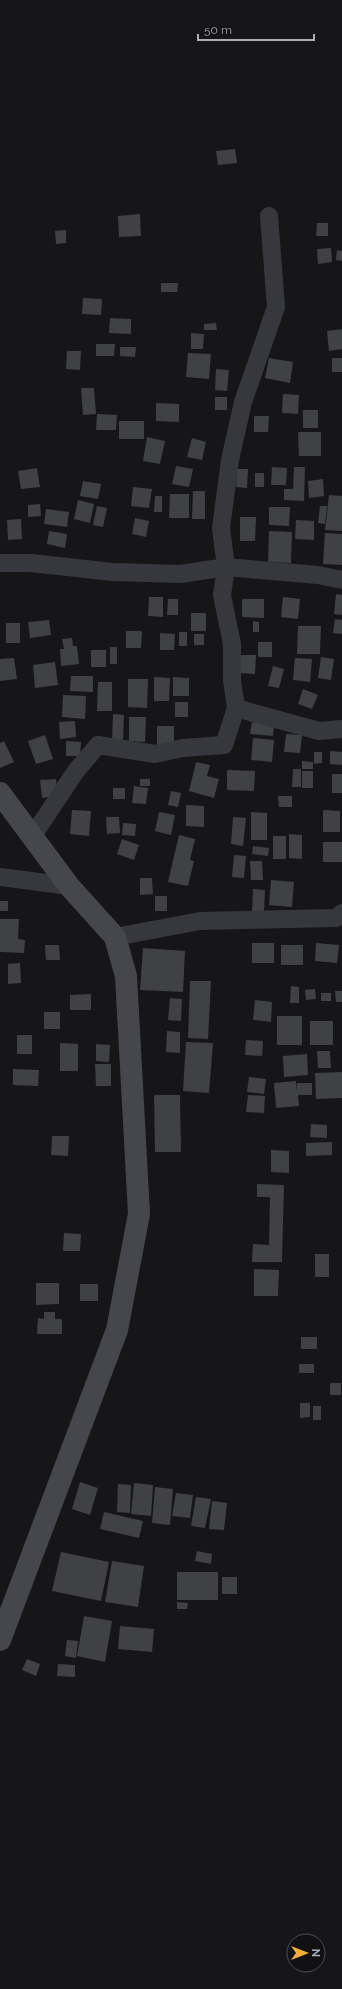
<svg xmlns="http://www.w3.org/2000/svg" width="342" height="1989" viewBox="0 0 342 1989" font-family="Raleway,sans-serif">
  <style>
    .building { fill: #404145 }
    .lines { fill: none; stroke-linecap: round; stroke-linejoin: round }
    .street { stroke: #37383d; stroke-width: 18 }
    .secondary { stroke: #45474d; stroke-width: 22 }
  </style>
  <rect width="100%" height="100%" fill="#161618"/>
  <g class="building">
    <path d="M235,149l2,14 -19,2 -2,-14z"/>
    <path d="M140,214l1,22 -22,1 -1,-21z"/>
    <path d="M317,223h11v13h-12z"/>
    <path d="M66,230v13l-10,1 -1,-13z"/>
    <path d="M331,248l1,14 -14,2 -1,-15z"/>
    <path d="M337,250l5,1v10l-6,-1z"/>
    <path d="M161,283h17l-1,9h-16z"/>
    <path d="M83,298l19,1 -1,16 -19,-1z"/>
    <path d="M110,318l21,1v15l-22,-1z"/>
    <path d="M216,323l1,7h-13v-6z"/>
    <path d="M342,329v20l-13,2 -2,-20z"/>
    <path d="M191,333l13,1 -1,15h-12z"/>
    <path d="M96,344h19l-1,12h-18z"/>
    <path d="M120,347h16l-1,10 -15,-1z"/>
    <path d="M67,351h14l-1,19 -14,-1z"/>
    <path d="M188,353l23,1 -2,25 -23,-2z"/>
    <path d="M269,358l24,4 -3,21 -25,-5z"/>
    <rect x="332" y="358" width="10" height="14"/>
    <path d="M216,369l13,1 -2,21 -12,-1z"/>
    <path d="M81,388h13l2,26 -13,1z"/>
    <path d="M283,394l16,1 -1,19 -16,-1z"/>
    <rect x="215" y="397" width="12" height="13"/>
    <path d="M156,403l23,1v18l-23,-1z"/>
    <rect x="303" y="410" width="15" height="18"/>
    <path d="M97,414l20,1 -1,15h-20z"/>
    <path d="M254,416h15l-1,16h-14z"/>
    <rect x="119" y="421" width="25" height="18"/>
    <path d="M298,432h23v24h-22z"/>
    <path d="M147,437l18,4 -5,23 -17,-3z"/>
    <path d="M192,438l14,4 -4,18 -15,-3z"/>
    <path d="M176,466l17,3 -4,18 -17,-3z"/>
    <path d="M272,467l15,1 -1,17h-15z"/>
    <path d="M294,467h11l-1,34 -20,-1v-11h9z"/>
    <path d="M37,468l3,19 -19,2 -3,-18z"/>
    <path d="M237,469h11l-1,19 -11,-1z"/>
    <rect x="255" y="473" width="9" height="14"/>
    <path d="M323,479l1,17 -15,2 -1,-17z"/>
    <path d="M83,481l18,3 -3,15 -18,-3z"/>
    <path d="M133,487l19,2 -3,19 -18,-2z"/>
    <path d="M193,491h12v28h-13z"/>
    <path d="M170,494h19v24h-20z"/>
    <path d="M329,495l13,1v35l-17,-1z"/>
    <path d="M155,496h7v16h-8z"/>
    <path d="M78,500l16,4 -4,19 -16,-4z"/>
    <path d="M40,504l1,12 -13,1v-12z"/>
    <path d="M97,506l10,2 -4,19 -10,-2z"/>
    <path d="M320,506h7l-2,18 -7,-1z"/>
    <path d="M269,507h21l-1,19 -20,-1z"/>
    <path d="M46,509l23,3 -2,15 -23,-3z"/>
    <path d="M240,517h16l-1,24h-15z"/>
    <path d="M135,518l14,3 -3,16 -14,-3z"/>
    <path d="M21,519l1,20 -14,1 -1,-20z"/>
    <path d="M296,520l18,1v19l-19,-1z"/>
    <path d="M49,531l18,3 -2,14 -18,-4z"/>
    <path d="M269,531l23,1 -1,31 -23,-1z"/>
    <path d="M325,533l17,1v31l-19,-1z"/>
    <path d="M336,594l6,1v20l-8,-1z"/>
    <path d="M149,597h14v20l-15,-1z"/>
    <path d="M283,597l17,2 -2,20 -17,-2z"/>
    <path d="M168,599h10v16h-11z"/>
    <path d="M242,599h22v19l-22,-1z"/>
    <rect x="191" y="613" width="15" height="18"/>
    <path d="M335,619l7,1v14l-9,-1z"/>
    <path d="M49,620l2,15 -21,3 -2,-16z"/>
    <path d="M253,621l6,1v10h-6z"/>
    <rect x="6" y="623" width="14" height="20"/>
    <path d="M298,626h23l-1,28h-23z"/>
    <path d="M126,631h16l-1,17h-15z"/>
    <rect x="179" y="632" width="8" height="14"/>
    <path d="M160,633l15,1 -1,16h-14z"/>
    <rect x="194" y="634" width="10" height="11"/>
    <path d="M72,638l1,8h4l2,18 -18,2 -1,-17h4l-2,-10z"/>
    <rect x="258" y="642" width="14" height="15"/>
    <rect x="110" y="647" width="7" height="17"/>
    <rect x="91" y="650" width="15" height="17"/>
    <path d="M240,655h16l-1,19 -15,-1z"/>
    <path d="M321,657l13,2 -3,21 -13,-2z"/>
    <path d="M14,658l3,21 -17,2v-22z"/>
    <path d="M295,658l17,1 -2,23 -17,-2z"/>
    <path d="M55,662l3,23 -23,3 -2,-23z"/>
    <path d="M273,666l11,3 -5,19 -11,-2z"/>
    <path d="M71,676h22v16l-23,-1z"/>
    <path d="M154,677l16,1 -1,23h-15z"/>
    <path d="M173,677l16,1v18h-16z"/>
    <path d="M128,679h20l-1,29 -19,-1z"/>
    <path d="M98,682h14v29h-15z"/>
    <path d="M303,689l15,6 -6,14 -14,-5z"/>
    <path d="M63,695l23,1 -1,23 -23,-2z"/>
    <rect x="175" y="702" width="13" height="15"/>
    <path d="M113,714l11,1 -1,27 -11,-1z"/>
    <path d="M129,717h17l-1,25 -16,-1z"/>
    <path d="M75,721l1,16 -16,2 -1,-17z"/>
    <path d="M252,722l22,2 -1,12 -23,-2z"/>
    <rect x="157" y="726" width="17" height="20"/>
    <path d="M286,734l16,1 -2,18 -16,-1z"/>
    <path d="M45,735l8,24 -17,5 -8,-23z"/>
    <path d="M253,738l21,2 -2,22 -21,-2z"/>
    <path d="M4,741l10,21 -14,6v-25z"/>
    <path d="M66,741l15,1 -1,14h-14z"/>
    <path d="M330,751l12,1v13l-12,-1z"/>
    <path d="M314,752h8v11l-8,1z"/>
    <path d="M302,761l11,1v7h-11z"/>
    <path d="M196,762l14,3 -3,11 12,3 -5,19 -25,-7z"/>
    <path d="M293,769h8v18h-9z"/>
    <path d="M227,770l28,1 -1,20 -27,-1z"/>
    <rect x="302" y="771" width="11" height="17"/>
    <rect x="332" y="774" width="10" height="19"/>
    <path d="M56,779l2,17 -16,2 -2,-18z"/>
    <rect x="140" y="779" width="10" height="7"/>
    <path d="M134,786l14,2 -2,16 -14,-1z"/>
    <rect x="113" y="788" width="12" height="11"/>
    <path d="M171,791l10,2 -3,14 -10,-2z"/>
    <path d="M278,796h14v11h-13z"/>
    <path d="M186,805l18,1v21l-18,-1z"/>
    <path d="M72,810l19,1 -2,25 -19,-2z"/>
    <path d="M323,810l17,1v21h-17z"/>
    <path d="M159,812l16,3 -4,20 -16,-4z"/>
    <path d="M251,812l16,1v27h-16z"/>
    <path d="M106,817h13l1,16 -13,1z"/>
    <path d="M233,817l13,1 -3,28 -12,-2z"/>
    <path d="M123,823l13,1 -1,12 -13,-1z"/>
    <path d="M289,834l13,1v24l-13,-1z"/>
    <path d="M179,835l16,4 -5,21 4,1 -6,25 -20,-4z"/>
    <rect x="273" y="836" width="13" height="23"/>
    <path d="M122,839l17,6 -5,15 -17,-6z"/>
    <rect x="323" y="842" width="19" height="20"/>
    <path d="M253,846l16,2 -1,8 -16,-2z"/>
    <path d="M234,855l12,1 -2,22 -12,-1z"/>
    <path d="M250,861h12l1,19h-12z"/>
    <path d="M140,878h12l1,16 -13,1z"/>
    <path d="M271,880l23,2 -2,25 -23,-2z"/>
    <path d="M253,889l12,1 -1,22h-12z"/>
    <rect x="155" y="896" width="12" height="15"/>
    <rect x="0" y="901" width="8" height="10"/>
    <path d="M0,919h19l-1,20 7,1 -1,13 -24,-1z"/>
    <rect x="252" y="943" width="22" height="20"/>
    <path d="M316,943l23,2 -2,18 -22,-2z"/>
    <path d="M45,945h14l1,15h-14z"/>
    <rect x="281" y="945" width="22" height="20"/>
    <path d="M143,948l42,3 -2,41 -43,-2z"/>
    <path d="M20,963l1,20 -13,1v-20z"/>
    <path d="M190,981h21l-3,58 -20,-1z"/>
    <path d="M291,986l8,1v16h-9z"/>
    <path d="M315,989l1,10 -10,1 -1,-10z"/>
    <path d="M335,991h7v11h-6z"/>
    <rect x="321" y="993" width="10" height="8"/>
    <path d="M91,994v16h-21v-15z"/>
    <path d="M170,998l12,1 -1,22 -13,-1z"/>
    <path d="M255,1000l17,2 -1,20 -18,-2z"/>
    <rect x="44" y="1012" width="16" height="17"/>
    <rect x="277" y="1016" width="25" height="29"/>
    <rect x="310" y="1021" width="23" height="24"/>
    <path d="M167,1031l13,1v21l-14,-1z"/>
    <rect x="17" y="1035" width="15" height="19"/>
    <path d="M246,1040l17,1 -1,15 -17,-1z"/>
    <path d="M186,1042l27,1 -4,50 -26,-2z"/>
    <path d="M60,1043l18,1v27h-18z"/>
    <path d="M96,1044l14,1 -1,17 -13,-1z"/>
    <path d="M317,1051h13l1,17h-13z"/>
    <path d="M307,1054l1,21 -24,2 -1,-21z"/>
    <path d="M95,1064h16v22h-15z"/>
    <path d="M13,1069l26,1 -1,16 -25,-1z"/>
    <path d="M342,1072v26l-26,1 -1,-26z"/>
    <path d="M249,1077l17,2 -2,15 -17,-2z"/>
    <path d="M296,1081l1,11v-9h15v12h-14l1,11 -23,2 -2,-25z"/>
    <path d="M154,1095h26l1,57h-26z"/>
    <path d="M248,1095l17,1 -1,17 -18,-1z"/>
    <path d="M311,1124l16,1v13l-17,-1z"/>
    <path d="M52,1136h17l-1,20 -17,-1z"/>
    <path d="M332,1142v13l-26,1v-13z"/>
    <path d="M271,1150l18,1v22l-18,-1z"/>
    <path d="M257,1184l27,1 -2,77h-30l1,-18 16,1 1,-48h-13z"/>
    <path d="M64,1233l17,1 -1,17h-17z"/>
    <rect x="315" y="1254" width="14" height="23"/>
    <path d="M254,1269l25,1 -1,26h-24z"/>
    <path d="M36,1283h23v21l-23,1z"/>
    <rect x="80" y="1284" width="18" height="17"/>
    <path d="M44,1312h11v7h7v15h-25l1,-16 6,1z"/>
    <rect x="301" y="1337" width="16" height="12"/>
    <rect x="299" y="1364" width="15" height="9"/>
    <rect x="330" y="1383" width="11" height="12"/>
    <path d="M300,1403h10v14l-10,1z"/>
    <rect x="313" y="1406" width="8" height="14"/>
    <path d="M80,1482l18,6 -8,27 -18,-6z"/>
    <path d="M134,1483l19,2 -2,31 -20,-2z"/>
    <path d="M118,1484l13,1 -1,28 -13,-1z"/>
    <path d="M155,1487l18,2 -3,36 -18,-2z"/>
    <path d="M176,1493l17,2 -3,23 -18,-2z"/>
    <path d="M196,1497l15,2 -6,29 -14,-2z"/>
    <path d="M212,1501l15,2 -3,27 -15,-1z"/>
    <path d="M104,1512l39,9 -4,17 -39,-9z"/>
    <path d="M197,1551l15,3 -1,10 -16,-3z"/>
    <path d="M61,1552l48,10 -8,39 -49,-10z"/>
    <path d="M112,1561l32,5 -6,41 -33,-5z"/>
    <rect x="177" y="1572" width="41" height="28"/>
    <rect x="222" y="1577" width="15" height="17"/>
    <path d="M177,1602l11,1 -1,6h-10z"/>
    <path d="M84,1616l28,5 -7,41 -28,-6z"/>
    <path d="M120,1626l34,3 -2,23 -34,-3z"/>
    <path d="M67,1640l11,1 -2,17 -11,-2z"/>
    <path d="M27,1659l13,5 -4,12 -14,-6z"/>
    <path d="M58,1664l17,1v12l-18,-1z"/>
  </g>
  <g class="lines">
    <g class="street">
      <path d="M0,563h31l82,9 68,2 45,-7 92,8 24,5"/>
      <path d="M236,708l83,23 23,-2"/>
      <path d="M32,837l44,-66 22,-26 57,9 28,-6 41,-3 12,-37 -4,-28v-36l-10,-49 4,-28 -5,-39 9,-68 13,-58 33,-95 -7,-91"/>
      <path d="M0,877l69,9"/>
      <path d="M115,937l85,-16 136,-3 6,-5"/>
    </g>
    <path class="secondary" d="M0,793l69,93 46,51 11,39 13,238 -22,116 -117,310"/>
  </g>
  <g transform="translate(306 1953) rotate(90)"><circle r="19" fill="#111113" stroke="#4d4f55"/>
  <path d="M0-3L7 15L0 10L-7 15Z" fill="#f2b134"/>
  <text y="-6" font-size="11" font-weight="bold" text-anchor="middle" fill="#a8adb8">N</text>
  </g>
  <path d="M198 34v6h116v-6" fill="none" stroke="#a8adb8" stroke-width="2"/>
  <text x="204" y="34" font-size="12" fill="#a8adb8" stroke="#111113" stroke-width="3" paint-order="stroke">50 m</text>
</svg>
